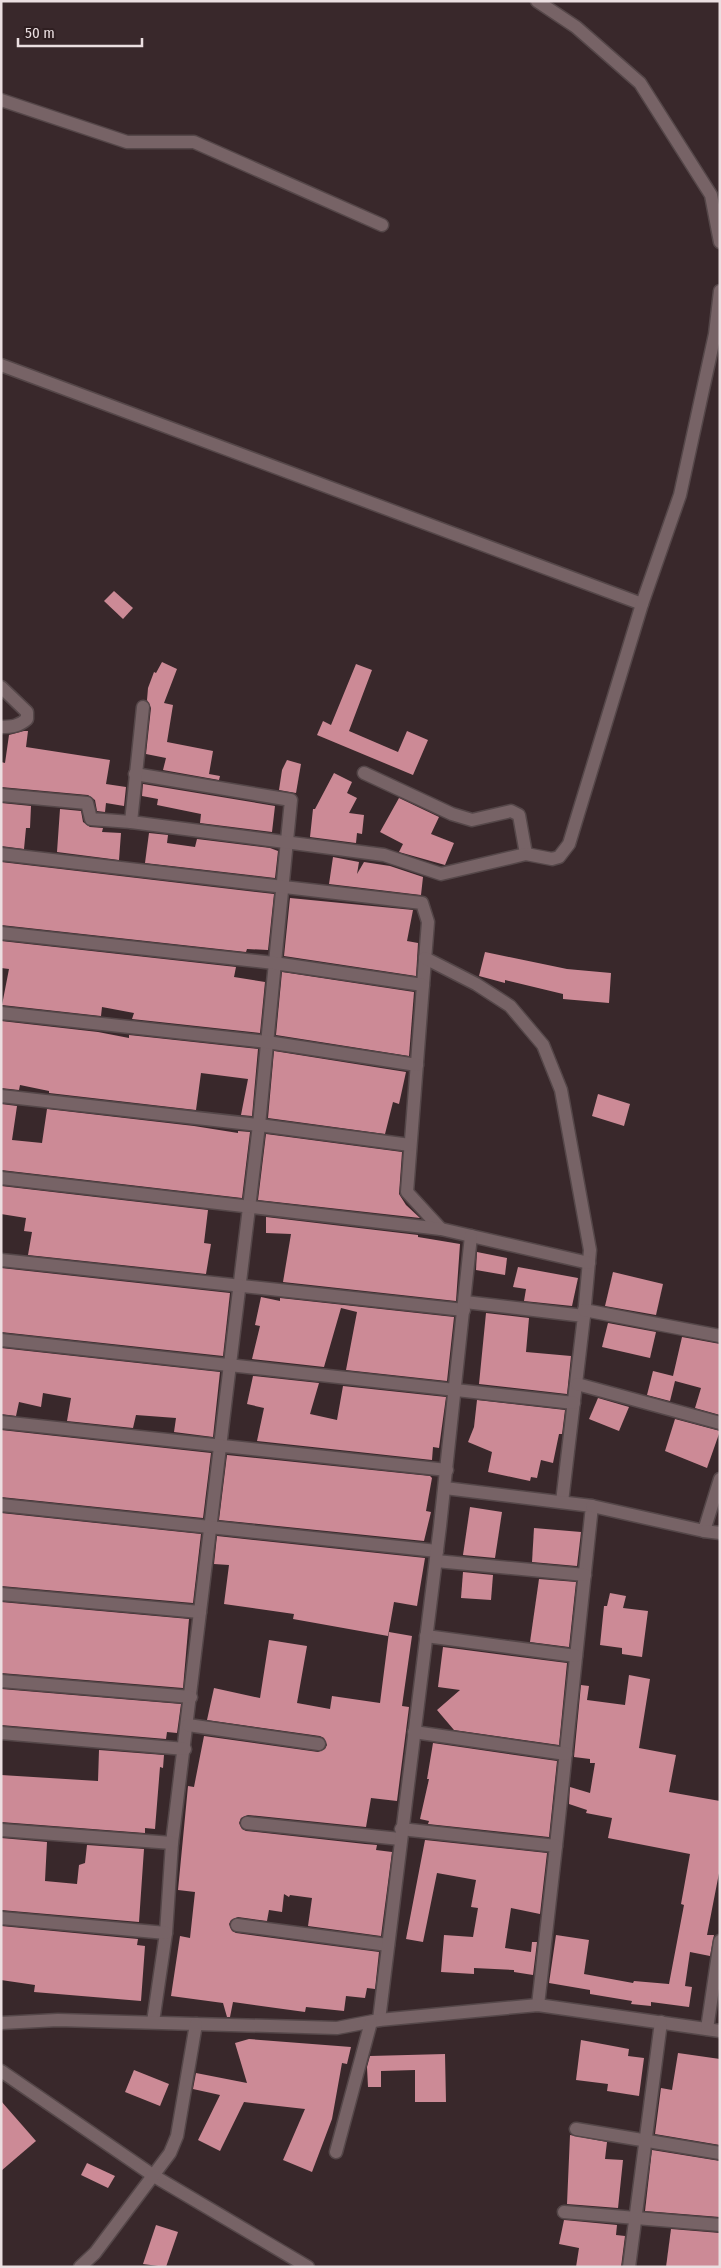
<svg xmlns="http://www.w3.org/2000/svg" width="721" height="2268" viewBox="0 0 721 2268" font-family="'Fira Sans Condensed',sans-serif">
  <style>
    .building { fill: #cc8a96 }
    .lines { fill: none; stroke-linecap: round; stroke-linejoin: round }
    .minor-casing { stroke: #554749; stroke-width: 15 }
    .minor { stroke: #776366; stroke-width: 12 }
  </style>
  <rect width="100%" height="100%" fill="#39282b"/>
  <g class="building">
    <path d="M114,591l19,17 -10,11 -19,-18z"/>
    <path d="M162,662l15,7 -13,34 9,2 -6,37 46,9 -4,23 11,2 -1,4 -56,-10 3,-12 -20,-4 5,-46 -4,-8 1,-12 6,-16 2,1z"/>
    <path d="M356,664l16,6 -23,61 49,21 9,-21 21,9 -15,35 -96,-40 6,-14 8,4z"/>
    <path d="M24,731h4l-2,16 84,13 -4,24 20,3 -2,19 -18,-3 -1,9 -8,-1 -2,-11 -7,-5 -87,-8v-25l4,1 4,-28z"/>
    <path d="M287,760l14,4 -5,29 -17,-3 3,-20z"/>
    <path d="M334,773l18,9 -5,11 10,5 -8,15 15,2 -2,19 -5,-1 -1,10 -46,-6 3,-28h2z"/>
    <path d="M143,784l132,22 -3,26 -72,-9 1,-9 -44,-9 1,-6 -16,-3z"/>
    <path d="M399,798l40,19 -8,17 23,9 -9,22 -46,-13 4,-8 -23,-12z"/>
    <path d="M1,803l30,3 -1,22h-4l-2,21 -23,-3z"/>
    <path d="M60,809l21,2 2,11 7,5 13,1 -1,4 19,1 -2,27 -62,-8z"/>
    <path d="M149,833l19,2 -1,8 28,4 2,-8 73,9 8,3 -3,27 -130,-15z"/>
    <path d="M333,857l26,5 -2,12 7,-12 26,4 33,11 -2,18 -92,-11z"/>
    <path d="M1,862l273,32 -6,56 -21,-1 -1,3 -245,-27z"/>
    <path d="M290,898l123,12 -6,31 11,2 -2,33 -132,-20z"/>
    <path d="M1,941l235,26 -2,10 31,5 -5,51 -128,-14 2,-6 -32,-6 -1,9 -99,-11 7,-36 -8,-1z"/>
    <path d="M485,952l82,17 44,4 -2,30 -46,-4v-5l-58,-14v3l-26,-7z"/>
    <path d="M282,972l132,20 -5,64 -133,-21z"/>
    <path d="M1,1021l97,11 31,6v-3l129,14 -6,67 -11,-1 7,-36 -47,-6 -5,37 -147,-17v-2l-29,-6 -1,5 -18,-2z"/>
    <path d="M274,1051l132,21 -7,32 -6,-2 -8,32 -117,-16z"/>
    <path d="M598,1094l32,10 -6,22 -32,-10z"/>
    <path d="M1,1104l16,2 -5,34 30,3 5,-34 147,17 44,7v-2l12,1 -8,66 -241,-28z"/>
    <path d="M266,1134l136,18 -3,42 7,11 14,13 -162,-18z"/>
    <path d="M1,1186l207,24 -4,33 7,1 -5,30 -178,-19 4,-23 -8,-1 2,-13 -25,-4z"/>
    <path d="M266,1217l152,18v2l42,7 -4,57 -173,-19 8,-48 -25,-1z"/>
    <path d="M477,1252l30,6 -2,17 -29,-5z"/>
    <path d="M518,1267l60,11 -6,28 -48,-5 2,-12 -13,-2z"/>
    <path d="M1,1268l229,25 -7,63 -222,-24z"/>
    <path d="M613,1272l50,12 -7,31 -51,-9z"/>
    <path d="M261,1297l19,4v-3l174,19 -7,64 -101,-11 11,-58 -16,-4 -17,59 -72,-8 8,-33 -5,-1z"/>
    <path d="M486,1313l43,5 -3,34 45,4 -4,38 -88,-10z"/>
    <path d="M608,1323l48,9 -6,26 -48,-11z"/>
    <path d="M682,1337l38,7v71l-25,-7 6,-20 -26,-7 -5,20 -23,-6 6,-24 20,5z"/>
    <path d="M1,1348l219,24 -7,65 -39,-5 2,-14 -40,-3 -3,13 -66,-7 4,-23 -28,-5 -2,14 -22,-5 -3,14 -15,-2z"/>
    <path d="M253,1376l66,7 -9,31 27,6 6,-34 103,11 -7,51 -6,-1 -1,13 -175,-19 7,-33 -17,-4z"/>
    <path d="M598,1398l31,9 -10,24 -30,-12z"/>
    <path d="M477,1400l88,10 -3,24h-3l-6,29 -12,-3 -4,18 -6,-1 -1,4 -42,-9 4,-20 -24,-10 6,-15z"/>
    <path d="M675,1419l45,12 -13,37 -42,-17z"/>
    <path d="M1,1430l210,23 -8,65 -202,-21z"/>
    <path d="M227,1455l203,21 2,2 -6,33 5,1 -7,29 -205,-21z"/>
    <path d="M470,1507l32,5 -7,46 -32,-3z"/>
    <path d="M1,1513l200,21 -8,69 -192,-17z"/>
    <path d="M534,1528l47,4 -4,34 -45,-4z"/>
    <path d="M217,1536l208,22 -8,48 -23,-4 -6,34 -95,-17 1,-5 -70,-10 5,-39 -15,-1z"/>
    <path d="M463,1572l30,3 -2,25 -30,-2z"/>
    <path d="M539,1579l37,3 -7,65 -39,-5z"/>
    <path d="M610,1593l16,3 -3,12 25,3 -6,46 -20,-3v-6l-22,-3 4,-39h3z"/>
    <path d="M1,1602l188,17 -6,69 -182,-15z"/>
    <path d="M389,1632l23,4 -10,70 7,1 -12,94 -26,-3 -5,29 -118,-12 -7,3 -2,5 3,6 4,2 119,13 12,1 -1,5 16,2 -11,84 -73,-10 4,-28 -22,-3 -1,2 -5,-3 -2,18 -13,-2 -2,11 -29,-4 -7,3 -2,4 3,7 4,2 143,19 -4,37 -8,-1 -2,10 -19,-2 -2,15 -38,-4 -1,5 -72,-10 -3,15h-3l-4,-14 -52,-7 9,-60 10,2 5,-46 -17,-2 10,-104 6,1 10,-51 114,16 7,-3 2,-4 -3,-7 -4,-2 -113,-16 7,-32 46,10 9,-58 38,6 -10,57 33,6 2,-13 48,7z"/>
    <path d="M443,1647l124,16 -8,82 -105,-15 -17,-20 23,-20 -22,-3z"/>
    <path d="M629,1675l21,4 -11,69 37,7 -7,37 51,9v67l-13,67h7l-4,21 -20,-4 -5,34 7,1 -3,20 -38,-5v4l-20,-2 1,-3 -42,-7v-4l-41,-7 7,-48 33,5 -5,34 49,9 1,-2 35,3 15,-79 -3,-1 9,-50 -82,-16 4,-20 -26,-5 1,-3 -18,-6 1,-17 20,6 5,-30h-5v-4l-16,-2 7,-72 8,1 -2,14 38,5z"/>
    <path d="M1,1689l180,15 -4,29 -10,-1 -1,7 -165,-14z"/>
    <path d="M433,1743l124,18 -8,76 -121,-13 1,-3 -9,-2 9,-40h-2z"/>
    <path d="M99,1750l65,5 -1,13 -3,-1 -5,62 -10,-1v5l-144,-11v-47l97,6z"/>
    <path d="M1,1838l46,4 -2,39 32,3 2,-19 6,-2 2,-18 57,4 -5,73 -138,-12z"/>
    <path d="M425,1840l122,13 -7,61 -29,-6 -6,40 26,4 1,-10h5l-4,33 -19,-3v-2l-40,-2v6l-33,-2 3,-37 29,2 5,-29 -7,-1 5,-27 -39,-7 -14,69 -17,-3z"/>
    <path d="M1,1926l137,13 -1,6 8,1 -4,55 -107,-9 1,-7 -34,-5z"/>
    <path d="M249,2039l102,8 -4,17 -5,-1 -10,56 -20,53 -29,-12 22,-51 -61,-7 -24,49 -22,-11 22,-45 -27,-6 3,-16 51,10 -12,-40z"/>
    <path d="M581,2040l48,9 -1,7 16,2 -5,38 -32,-5 1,-7 -32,-4z"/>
    <path d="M678,2053l42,6v86l-65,-11 6,-46 11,2z"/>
    <path d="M445,2054l1,48h-31v-32l-34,1v16h-13l-1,-20 3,-11z"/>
    <path d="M134,2070l35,14 -9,22 -35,-14z"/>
    <path d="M1,2101l35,40 -35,30z"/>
    <path d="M570,2135l37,7 -2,17 18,1 -5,48 -51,-4z"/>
    <path d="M652,2150l68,11v56l-75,-6z"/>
    <path d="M87,2163l28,13 -7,12 -27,-13z"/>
    <path d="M564,2220l53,5 -1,10 9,1 -4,31h-45l3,-19 -20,-4z"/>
    <path d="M156,2225l22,7 -12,35 -23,-3z"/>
    <path d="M671,2229l49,4v34h-54z"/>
  </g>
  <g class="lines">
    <defs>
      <g id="minor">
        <path d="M537,1l39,26 64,56 71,112 9,47"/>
        <path d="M1,100l126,42h67l188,83"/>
        <path d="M1,365l641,239"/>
        <path d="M1,687l26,25v7c-8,7 -15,8 -26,8"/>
        <path d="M364,773l88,41 20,6 39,-9 8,4 7,39"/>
        <path d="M135,774l156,26 -32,325 -87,718 -6,90 -13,89"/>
        <path d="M1,795l86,8 4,16 40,3 253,33 57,19 85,-20 26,5 7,-2 10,-13 73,-240 38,-109 35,-161 5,-43"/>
        <path d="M131,822l12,-115"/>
        <path d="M1,854l421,49 6,19 -5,63"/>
        <path d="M1,933l273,30 149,22 -16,207 34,37"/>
        <path d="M425,958l51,26 34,22 33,39 18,45 29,160 -6,66"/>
        <path d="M1,1013l266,29 150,23"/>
        <path d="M1,1096l258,29 151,20"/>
        <path d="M1,1178l440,51 148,34"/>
        <path d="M1,1260l463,50"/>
        <path d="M465,1302l119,14 -22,186"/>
        <path d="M584,1310l136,26"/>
        <path d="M1,1340l573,63"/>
        <path d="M577,1384l143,39"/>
        <path d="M1,1422l446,48"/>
        <path d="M445,1488l147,18 -36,340"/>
        <path d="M1,1505l436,46"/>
        <path d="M592,1506l112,25 16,-52"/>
        <path d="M704,1531l16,2"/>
        <path d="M436,1561l149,14"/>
        <path d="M1,1594l199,18"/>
        <path d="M426,1636l150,20"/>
        <path d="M1,1681l190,16"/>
        <path d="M188,1725l131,19"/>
        <path d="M414,1732l152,22"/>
        <path d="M1,1733l184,16"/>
        <path d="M247,1823l153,16"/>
        <path d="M401,1829l155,17 -18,159"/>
        <path d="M1,1830l171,13"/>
        <path d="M1,1918l165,15"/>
        <path d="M237,1925l151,20"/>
        <path d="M379,2020l61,-494 31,-290"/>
        <path d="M1,2023l57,-3 279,8 42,-8 159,-15 182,26"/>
        <path d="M707,2029l13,-88"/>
        <path d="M1,2071l153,105 154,91"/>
        <path d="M576,2129l144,24"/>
        <path d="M336,2152l35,-130"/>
        <path d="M564,2212l156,13"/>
        <path d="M80,2267l15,-14 75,-100 7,-17 19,-112"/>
        <path d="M629,2267l32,-245"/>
      </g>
    </defs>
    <use href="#minor" class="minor-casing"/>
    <use href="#minor" class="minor"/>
  </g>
  <rect width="721" height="2268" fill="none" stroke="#ebdfe1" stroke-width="5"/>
  <path d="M18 38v8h124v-8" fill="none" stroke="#ebdfe1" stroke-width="2.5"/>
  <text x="25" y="38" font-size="15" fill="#ebdfe1" stroke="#2f1f21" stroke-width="4" paint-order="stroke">50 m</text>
</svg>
